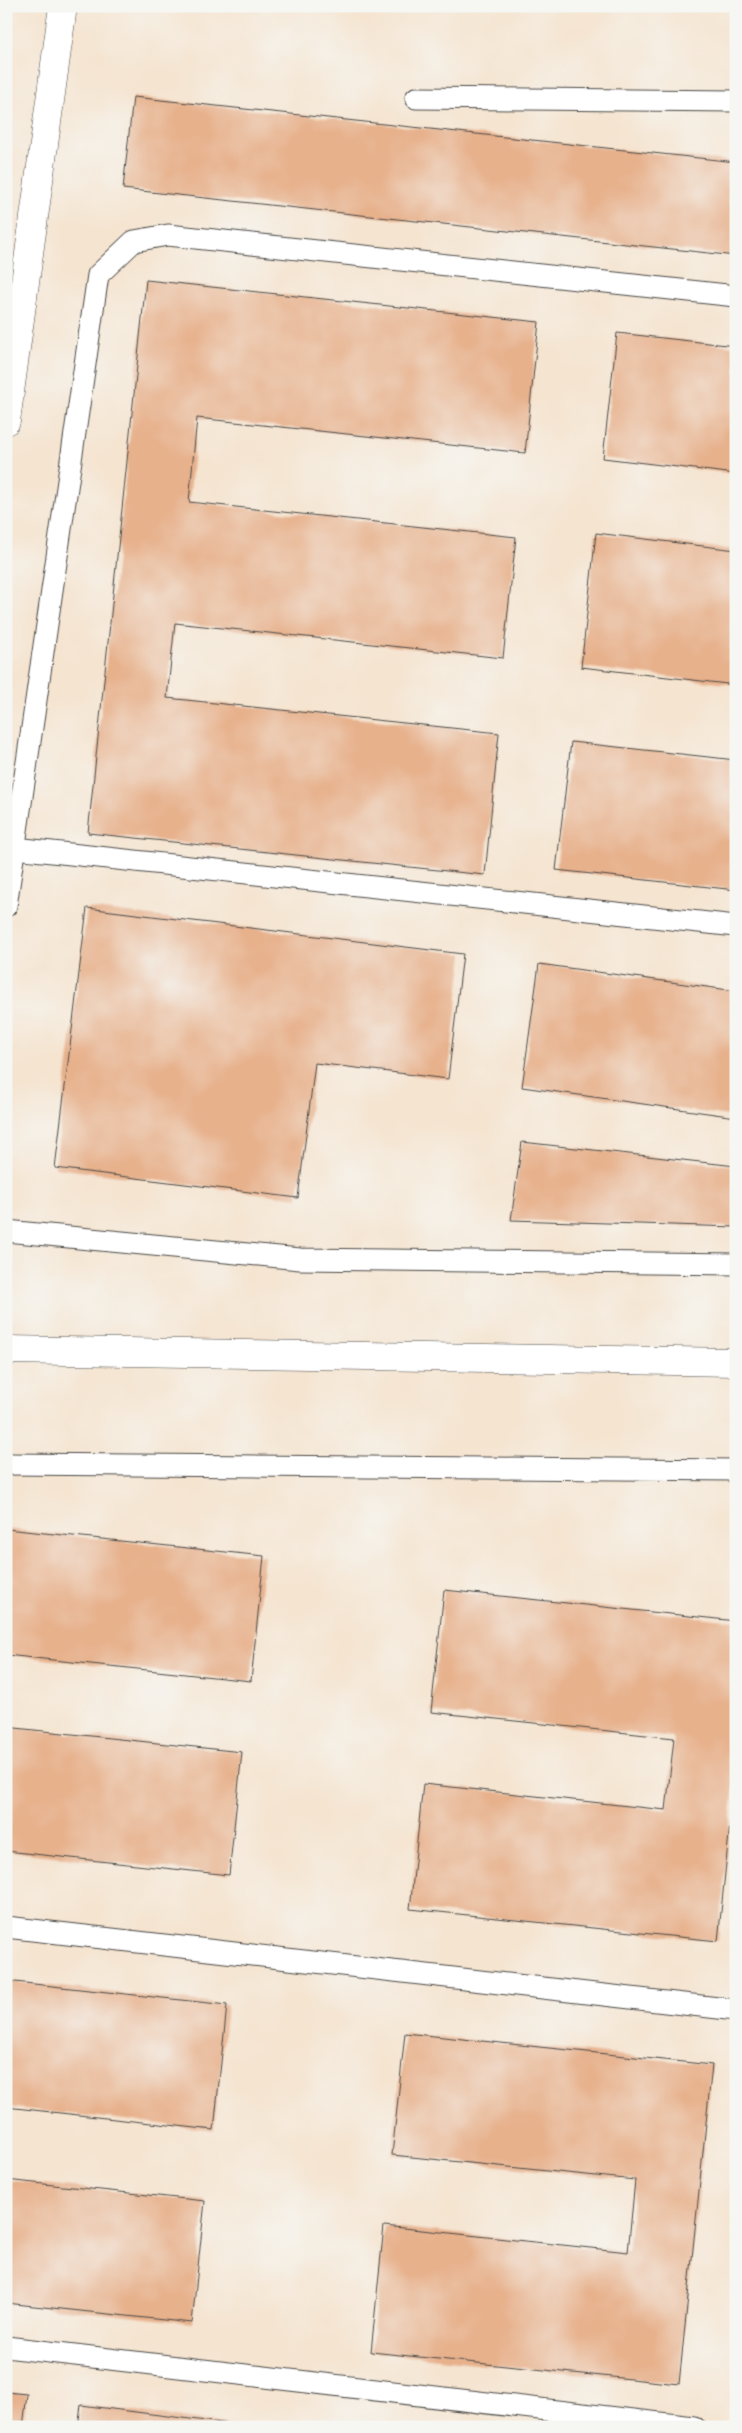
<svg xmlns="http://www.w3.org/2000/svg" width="742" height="2433" viewBox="0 0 742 2433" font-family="Alegreya,serif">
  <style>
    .building { fill: #e7b18c }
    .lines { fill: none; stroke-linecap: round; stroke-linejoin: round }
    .lane-casing { stroke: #494744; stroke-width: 23 }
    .street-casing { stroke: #494744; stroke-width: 29 }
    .lane { stroke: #fff; stroke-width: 21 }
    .street { stroke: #fff; stroke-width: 28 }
  </style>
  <rect width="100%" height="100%" fill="#f6f6f2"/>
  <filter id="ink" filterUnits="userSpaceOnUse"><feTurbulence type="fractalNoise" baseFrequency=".02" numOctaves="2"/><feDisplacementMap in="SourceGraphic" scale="10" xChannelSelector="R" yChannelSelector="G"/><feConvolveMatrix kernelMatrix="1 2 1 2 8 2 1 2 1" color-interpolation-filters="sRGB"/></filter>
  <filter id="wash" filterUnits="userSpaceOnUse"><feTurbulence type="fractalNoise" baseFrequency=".0096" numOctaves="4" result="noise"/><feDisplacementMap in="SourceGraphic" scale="20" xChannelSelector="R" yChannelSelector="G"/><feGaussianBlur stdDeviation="1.12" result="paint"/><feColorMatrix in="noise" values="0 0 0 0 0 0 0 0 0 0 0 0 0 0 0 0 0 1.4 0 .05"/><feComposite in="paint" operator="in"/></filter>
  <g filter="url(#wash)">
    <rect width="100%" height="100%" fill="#f5e4d0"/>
    <g id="blocks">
      <g class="building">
        <path d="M133,97l603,65v94l-613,-67z"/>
        <path d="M146,280l393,42 -14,131 -328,-35 -8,84 327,35 -13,121 -328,-35 -8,75 332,35 -14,142 -397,-42z"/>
        <path d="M617,333l119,13v128l-133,-16z"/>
        <path d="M596,533l140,17v135l-155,-18z"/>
        <path d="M571,742l165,18v130l-180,-20z"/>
        <path d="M87,908l376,46 -15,125 -133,-16 -17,135 -243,-30z"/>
        <path d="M539,964l197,27v126l-214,-30z"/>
        <path d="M522,1142l214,24v61l-225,-7z"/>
        <path d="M6,1529l258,27 -13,125 -245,-26z"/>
        <path d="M444,1590l292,31v145l-18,175 -308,-32 13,-125 243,26 8,-72 -243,-26z"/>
        <path d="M6,1727l236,25 -13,123 -223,-24z"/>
        <path d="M6,1981l221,24 -13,125 -208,-23z"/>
        <path d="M405,2033l307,32 -33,319 -308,-32 13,-126 244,26 7,-72 -243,-25z"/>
        <path d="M6,2180l199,21 -13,122 -186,-20z"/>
        <path d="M6,2392l21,2 -4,33h-17z"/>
        <path d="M81,2405l164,21v1h-167z"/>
      </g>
    </g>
  </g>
  <g filter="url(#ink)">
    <use href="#blocks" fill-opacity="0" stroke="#494744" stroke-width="1"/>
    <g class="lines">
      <defs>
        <g id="lane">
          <path d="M416,98l320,3"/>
          <path d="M15,848l721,78"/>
          <path d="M6,906l92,-631 36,-34 34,-6 568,61"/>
          <path d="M6,1231l294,28 436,5"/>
          <path d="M6,1464l730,6"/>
          <path d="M6,1927l730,83"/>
          <path d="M6,2347l688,80"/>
        </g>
        <g id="street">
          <path d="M6,421l57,-415"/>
          <path d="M6,1350l730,12"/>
        </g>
      </defs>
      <use href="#lane" class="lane-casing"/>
      <use href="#street" class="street-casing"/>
      <use href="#lane" class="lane"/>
      <use href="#street" class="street"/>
    </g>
  </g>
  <rect width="742" height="2433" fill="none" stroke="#f6f6f2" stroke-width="25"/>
</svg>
